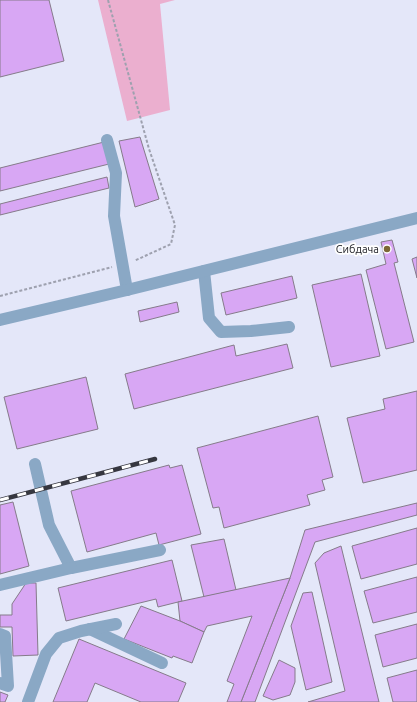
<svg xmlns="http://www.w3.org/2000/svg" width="417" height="702" viewBox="0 0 417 702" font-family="Ubuntu,sans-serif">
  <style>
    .green { fill: #ebafcf }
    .building { fill: #d8a7f4; stroke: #857b8a }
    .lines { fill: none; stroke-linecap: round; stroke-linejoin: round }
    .path { stroke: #9ea1af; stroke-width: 2; stroke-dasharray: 3 2; stroke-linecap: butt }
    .minor { stroke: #8aa8c5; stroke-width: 12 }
    .rail-casing { stroke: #363740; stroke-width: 4.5 }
    .rail { stroke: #fff; stroke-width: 3; stroke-dasharray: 9; stroke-linecap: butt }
    .poi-dot { fill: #7c6636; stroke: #fff; stroke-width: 1.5 }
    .labels { text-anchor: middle; stroke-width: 3.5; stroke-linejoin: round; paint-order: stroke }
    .poi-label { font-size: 11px; fill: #1a1b22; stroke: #fff; text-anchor: end }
  </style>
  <rect width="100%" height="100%" fill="#e4e7f9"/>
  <path class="green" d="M98,0h77l-15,4 10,106 -43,11z"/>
  <g class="building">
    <path d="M0,0h49l15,61 -64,16z"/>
    <path d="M140,137l19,62 -24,8 -16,-66z"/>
    <path d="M104,142l5,22 -109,27v-23z"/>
    <path d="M107,177l2,11 -109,27v-11z"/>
    <path d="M392,240l6,22 -4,1 20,79 -28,7 -20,-79 20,-6 -5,-22z"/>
    <path d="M417,257v21l-5,-19z"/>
    <path d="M361,274l19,82 -49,11 -19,-82z"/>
    <path d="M292,276l5,22 -71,17 -5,-22z"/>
    <path d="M177,302l2,10 -39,10 -2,-11z"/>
    <path d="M287,344l6,24 -159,41 -9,-35 109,-29 2,11z"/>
    <path d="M86,377l12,52 -81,20 -13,-52z"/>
    <path d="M417,391v79l-54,13 -16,-65 38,-9 -2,-10z"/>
    <path d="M318,416l15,61 -11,3 3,10 -18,5 3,10 -86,23 -5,-21 -6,1 -16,-60z"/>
    <path d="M169,465l1,3 12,-3 19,69 -42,11 -3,-12 -69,19 -16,-61z"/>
    <path d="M13,502l16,64 -29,8v-69z"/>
    <path d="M417,503v12l-102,27 -60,160h-14l49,-124 15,-48z"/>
    <path d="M417,528v36l-56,15 -9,-33z"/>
    <path d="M224,539l12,51 -32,7 -13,-52z"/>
    <path d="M341,546l38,156h-71l37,-11 -30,-128 9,-10z"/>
    <path d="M172,560l10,41 -24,6 -2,-8 -90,22 -8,-33z"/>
    <path d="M417,577v35l-44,11 -9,-32z"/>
    <path d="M290,578l-49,124h-14l7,-18 -7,-3 25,-65 -45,10 -3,6 -24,-11 -2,-19z"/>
    <path d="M26,583h10l2,72 -25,1 -1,-29h-12v-12h12v-11z"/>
    <path d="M312,592l20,90 -26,8 -15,-64 12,-33z"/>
    <path d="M141,606l39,15 24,11 -12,31 -19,-7 -1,2 -48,-19z"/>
    <path d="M417,624v34l-34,9 -8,-32z"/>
    <path d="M79,639l107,44 -8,19h-37l-46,-19 -8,19h-34z"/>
    <path d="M279,660l16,8v14l-5,13 -17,5 -10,-4z"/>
    <path d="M417,670v32h-24l-6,-24z"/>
    <path d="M0,692l8,3 -3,7h-5z"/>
  </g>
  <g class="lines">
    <g class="path">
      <path d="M108,0l41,149 26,76 -4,19 -37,17"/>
      <path d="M0,296l112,-29"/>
    </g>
    <g class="minor">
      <path d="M107,140l9,33 -2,43 13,74"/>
      <path d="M204,271l5,47 12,14 30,-1 38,-4"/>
      <path d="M0,320l127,-30 290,-72"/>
      <path d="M35,464l14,61 22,43 89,-18"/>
      <path d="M0,585l71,-17"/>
      <path d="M90,629l72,34"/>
      <path d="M0,634l5,2 3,50 -8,-3"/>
      <path d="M28,702l18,-48 13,-16 22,-7 35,-7"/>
    </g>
    <defs>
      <path id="rail" d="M0,500l155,-41"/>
    </defs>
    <use href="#rail" class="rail-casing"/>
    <use href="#rail" class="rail"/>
  </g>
  <circle class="poi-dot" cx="387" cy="249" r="4"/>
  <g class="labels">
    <g class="poi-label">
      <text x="379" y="253">Сибдача</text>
    </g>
  </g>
</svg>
